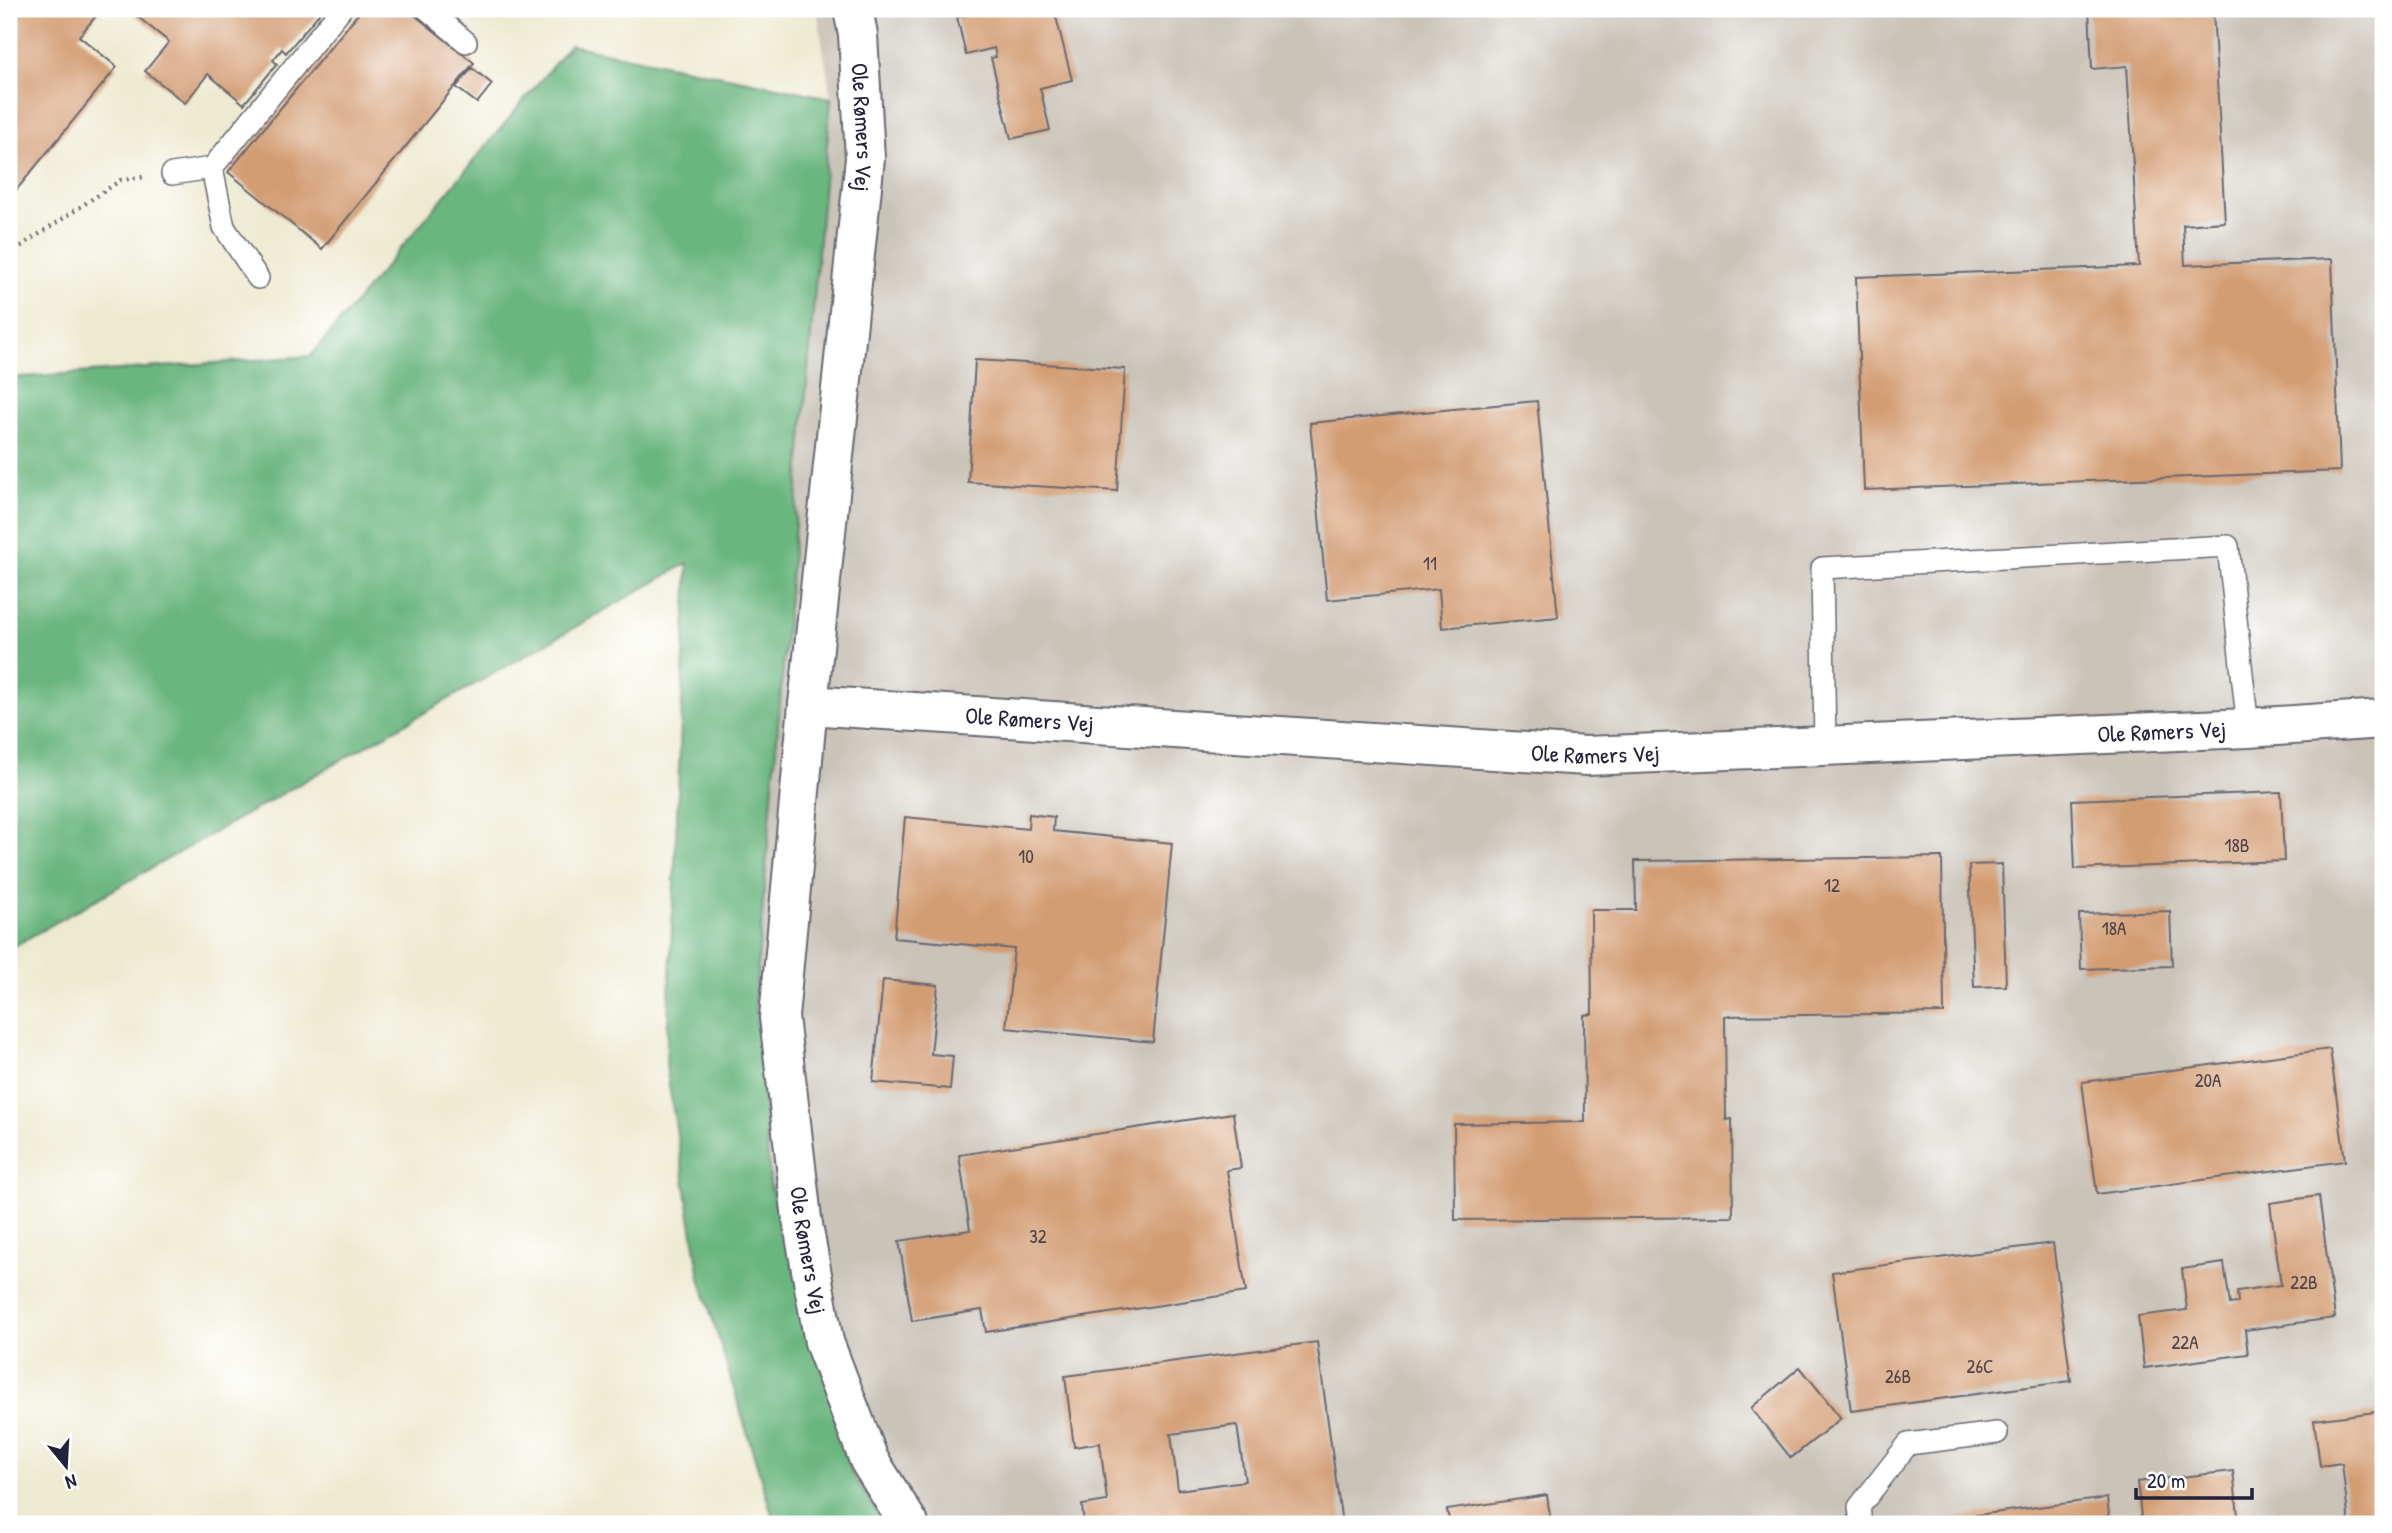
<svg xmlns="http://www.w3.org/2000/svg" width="2392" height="1533" viewBox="0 0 2392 1533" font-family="'Patrick Hand',sans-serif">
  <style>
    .industrial { fill: #c9c3b8 }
    .forest { fill: #6bb67f; stroke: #466c5d; stroke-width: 2 }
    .building { fill: #d39d73; fill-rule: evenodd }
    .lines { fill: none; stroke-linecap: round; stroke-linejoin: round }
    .lane-casing { stroke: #696870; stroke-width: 24 }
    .street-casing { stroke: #696870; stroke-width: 42 }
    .path { stroke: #696870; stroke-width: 4.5; stroke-dasharray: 2 5; stroke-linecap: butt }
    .lane { stroke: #fff; stroke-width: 21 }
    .street { stroke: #fff; stroke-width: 38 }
    .labels { text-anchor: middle; stroke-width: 5; stroke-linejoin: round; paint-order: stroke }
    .number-label { font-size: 19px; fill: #4e4149 }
    .street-label { font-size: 23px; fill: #22223b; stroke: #fff }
  </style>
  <rect width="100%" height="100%" fill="#fff"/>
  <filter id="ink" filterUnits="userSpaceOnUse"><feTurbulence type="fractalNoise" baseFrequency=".0143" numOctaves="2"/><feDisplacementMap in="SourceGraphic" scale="14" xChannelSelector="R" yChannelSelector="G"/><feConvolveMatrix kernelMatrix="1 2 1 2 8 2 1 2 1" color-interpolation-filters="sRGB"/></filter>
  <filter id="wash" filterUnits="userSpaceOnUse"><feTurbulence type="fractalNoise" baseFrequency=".00686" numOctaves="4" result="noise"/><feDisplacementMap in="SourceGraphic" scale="28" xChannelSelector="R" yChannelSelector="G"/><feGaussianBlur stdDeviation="1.57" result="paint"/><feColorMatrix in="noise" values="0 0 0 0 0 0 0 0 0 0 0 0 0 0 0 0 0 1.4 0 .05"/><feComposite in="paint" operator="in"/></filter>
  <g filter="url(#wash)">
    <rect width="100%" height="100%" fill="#eeead2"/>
    <path class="industrial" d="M817,9h1566v1515h-1499l-32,-50 -82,-290 -15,-187 76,-899z"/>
    <path class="forest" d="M570,45l261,53 -76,899 15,187 82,290 32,50h-109l-75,-246 -34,-212 22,-503 -679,386v-571l302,-22z"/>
    <g id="blocks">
      <g class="building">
        <path d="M9,9h93l-23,27 38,31 -108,132z"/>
        <path d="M128,9h195l-37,44 -4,-4 -9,11 4,4 -33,40 -36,-30 -23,29 -40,-32 24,-29z"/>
        <path d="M362,9h45l67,54 -152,186 -94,-77z"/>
        <path d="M992,9h62l18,71 -32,8 10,42 -39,9 -20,-81 5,-1 -2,-9 -28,7 -9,-38z"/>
        <path d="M2089,9h124l12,213 -42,3 2,40 147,-6 8,212 -476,19 -8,-213 283,-11 -12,-200 -35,3z"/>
        <path d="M472,68l20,16 -15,19 -21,-16z"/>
        <path d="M975,360l150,9 -8,122 -149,-9z"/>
        <path d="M1537,401l21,216 -116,11 -3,-39 -112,11 -17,-177z"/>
        <path d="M2281,792l3,69 -209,8 -3,-69z"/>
        <path d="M1029,814l25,3 -1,14 119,12 -19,199 -147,-14 8,-79 -120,-11 11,-121 123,12z"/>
        <path d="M1942,857l2,156 -219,3 1,104 6,-1 1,98 -278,3 -1,-96 131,-2 -1,-107 8,-1 -1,-104h45l-1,-49z"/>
        <path d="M2002,864l4,122 -32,1 -5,-122z"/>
        <path d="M2170,911l2,55 -91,3 -2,-55z"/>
        <path d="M883,980l55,5 -7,69 22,2 -3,33 -77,-7z"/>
        <path d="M2330,1049l15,112 -248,33 -15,-112z"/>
        <path d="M1233,1113l8,55 -14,2 19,122 -260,40 -4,-22 -70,11 -13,-80 71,-11 -11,-75z"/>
        <path d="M2319,1196l16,122 -90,12 3,24 -104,14 -6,-52 49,-6 -5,-41 42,-6 6,41 8,-1 -1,-12 44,-6 -11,-82z"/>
        <path d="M2053,1243l18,138 -220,30 -19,-139z"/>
        <path d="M1317,1342l25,182h-258l-2,-19 25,-4 -7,-58 -26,4 -9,-71zM1237,1425l8,56 -67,9 -7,-56z"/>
        <path d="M1800,1367l41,51 -50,40 -40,-50z"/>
        <path d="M2383,1411v113h-34l-7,-61 -22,3 -6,-46z"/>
        <path d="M2233,1471l6,53h-97l-5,-42z"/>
        <path d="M1547,1495l4,29h-101l-3,-14z"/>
        <path d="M2107,1498l3,26h-194v-1z"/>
      </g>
    </g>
  </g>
  <g filter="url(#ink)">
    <use href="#blocks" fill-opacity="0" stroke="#696870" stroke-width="2"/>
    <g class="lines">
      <defs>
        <g id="lane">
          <path d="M427,9l39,33"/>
          <path d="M212,168l12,59 34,51"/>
          <path d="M172,174l40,-6 129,-159"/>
          <path d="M1825,746l-3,-178 406,-22 20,182"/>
          <path d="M1861,1524l-2,-17 49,-63 89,-11"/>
        </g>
        <g id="street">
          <path id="s1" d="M853,9l5,26 7,123 -57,547 -29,312 23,202 22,123 45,118 40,64"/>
          <path id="s2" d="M808,705l778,51 662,-28 135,-9"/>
        </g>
      </defs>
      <use href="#lane" class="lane-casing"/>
      <use href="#street" class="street-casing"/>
      <path class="path" d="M9,254l112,-74 23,-3"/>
      <use href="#lane" class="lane"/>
      <use href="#street" class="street"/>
    </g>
  </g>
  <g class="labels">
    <g class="number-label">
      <text x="1430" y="570">11</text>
      <text x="2237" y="852">18B</text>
      <text x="1026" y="863">10</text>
      <text x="1832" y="892">12</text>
      <text x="2114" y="935">18A</text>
      <text x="2208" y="1087">20A</text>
      <text x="1038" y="1243">32</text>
      <text x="2304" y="1289">22B</text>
      <text x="2185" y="1349">22A</text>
      <text x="1980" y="1373">26C</text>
      <text x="1898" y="1383">26B</text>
    </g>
    <g class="street-label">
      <text dy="8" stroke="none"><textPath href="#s1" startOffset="119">Ole Rømers Vej</textPath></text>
      <text dy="8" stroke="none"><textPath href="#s2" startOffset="222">Ole Rømers Vej</textPath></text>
      <text dy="8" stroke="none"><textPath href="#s2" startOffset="1356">Ole Rømers Vej</textPath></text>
      <text dy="8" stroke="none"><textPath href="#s2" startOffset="789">Ole Rømers Vej</textPath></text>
      <text dy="8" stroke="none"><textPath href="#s1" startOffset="1248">Ole Rømers Vej</textPath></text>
    </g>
  </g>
  <rect width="2392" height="1533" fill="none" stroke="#fff" stroke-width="35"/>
  <g transform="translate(66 1466) rotate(162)" stroke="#ffffff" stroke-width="5" paint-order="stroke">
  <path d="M0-5L12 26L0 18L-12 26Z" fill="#22223b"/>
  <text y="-10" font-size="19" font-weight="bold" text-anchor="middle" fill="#22223b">N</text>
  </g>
  <path d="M2136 1488v10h116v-10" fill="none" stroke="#22223b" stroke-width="3.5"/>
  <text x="2147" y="1488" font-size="21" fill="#22223b" stroke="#ffffff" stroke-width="5" paint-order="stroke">20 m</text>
</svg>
